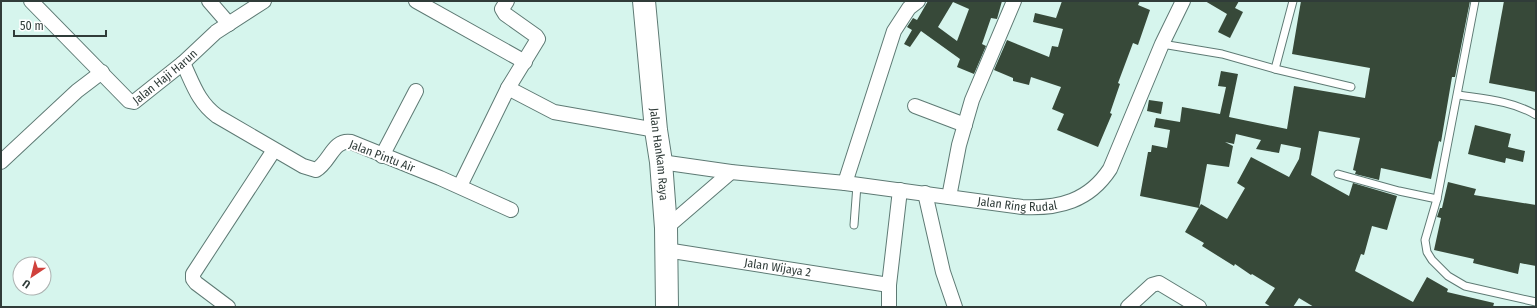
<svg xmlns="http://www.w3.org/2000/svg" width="1537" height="308" viewBox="0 0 1537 308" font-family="'Fira Sans Condensed',sans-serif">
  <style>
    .building { fill: #374939; fill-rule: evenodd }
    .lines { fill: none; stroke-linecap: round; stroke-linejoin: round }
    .service-casing { stroke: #5e7a74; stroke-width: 9 }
    .minor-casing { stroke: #5e7a74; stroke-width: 16 }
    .primary-casing { stroke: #5e7a74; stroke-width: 24 }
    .service { stroke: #fff; stroke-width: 7 }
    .minor { stroke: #fff; stroke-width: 14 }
    .primary { stroke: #fff; stroke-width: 22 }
    .labels { text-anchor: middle; stroke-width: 4; stroke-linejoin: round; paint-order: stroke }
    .street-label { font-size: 12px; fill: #303c39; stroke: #fff }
  </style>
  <rect width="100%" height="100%" fill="#d6f5ed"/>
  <g class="building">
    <path d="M928,1h74l-5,18 -6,-1 -9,26 4,2 -12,28 -17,-7 3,-8 -39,-28 -11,16 -6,-3 8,-14 -5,-3 6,-9 4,2zM953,2l16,7 -12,32 -19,-14z"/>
    <path d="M1062,1h78l-2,4 12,5 -12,35 -5,-2 -15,40 2,1 -10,29 2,1 -14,33 -41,-17 7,-16 -12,-5 9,-22 -30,-10 -2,8 -16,-4v-3l-19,-8 13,-30 42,17 3,-11 6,1 5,-18 -30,-7 2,-9 21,5z"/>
    <path d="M1205,1h34l-4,7 8,4 -13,26 -12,-6 9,-18z"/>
    <path d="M1301,1h169l-15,76h-3l-11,65 -2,-1 -8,38 -50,-11 -2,12 -24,-6 1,-3 -3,-1 7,-32 -41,-7 -8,44 38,21 4,-13 44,13 -10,34 -15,-4 -8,29 -3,-1 -6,17 58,31 14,-25 21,12 -1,3 47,11 -1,4h-179l-15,-9 -6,9h-22l-6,-4 10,-15 -23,-14 -1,1 -16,-11 -1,2 -32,-20 2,-3 -19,-11 16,-28 26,15 18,-31 -8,-5 14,-26 38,20 10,-18 2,-11 -20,-4 -2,9 -23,-4 5,-9 -25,-6 -2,10 -9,-2 8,4 -4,21 -22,-3 -8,44 -59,-12 8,-44h3l1,-7 15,3 3,-18 -16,-3 2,-9 24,4 2,-15 38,7 6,-27 -8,-1 3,-15 17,3 -9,43 58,12 7,-43 71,12 5,-30 -78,-14z"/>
    <path d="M1504,1h32v91l-47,-9z"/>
    <path d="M1149,100l14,2 -2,12 -14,-3z"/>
    <path d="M1475,125l36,9 -3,13 17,4 -2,11 -17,-4 -1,5 -37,-9z"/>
    <path d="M1448,182l28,7 -2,6 62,10v61l-16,-3 -2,11 -45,-11 1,-4 -40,-9 7,-32 -4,-1 3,-9h2z"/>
  </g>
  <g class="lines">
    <defs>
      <g id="service">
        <path d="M1475,1l-38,198 -12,41 2,12 5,8 16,16 17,10 71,16"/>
        <path d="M1162,44l60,10 53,15 18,-68"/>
        <path d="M1275,69l76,18"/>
        <path d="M1458,95c26,4 55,6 78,20"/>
        <path d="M1338,174l61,17 38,8"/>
        <path d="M854,225l3,-40"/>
      </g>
      <g id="minor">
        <path id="s1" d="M31,1l98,100 5,1 49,-39 33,-31 48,-31"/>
        <path d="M209,1l20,23"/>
        <path d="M416,1l109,61"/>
        <path d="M183,63c10,21 15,39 34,53l86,50 13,4c14,-8 17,-31 35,-28l89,36 71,32"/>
        <path d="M508,88l46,24 102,18"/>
        <path d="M915,106l50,19"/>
        <path d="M382,156l34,-65"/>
        <path d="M1,162l76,-71 25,-19"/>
        <path id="s2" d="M661,162l70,10 114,11 177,24c37,2 67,-6 88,-38l52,-125 21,-43"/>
        <path d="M845,183l49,-152 15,-23 9,-7"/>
        <path d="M460,186l48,-98 30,-49 -2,-3 -31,-22 -3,-5 5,-8"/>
        <path d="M925,193l18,79 12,35"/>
        <path d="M949,197l10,-52 13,-45 42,-99"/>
        <path d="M666,228l65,-56"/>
        <path id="s3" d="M666,250l223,35"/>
        <path d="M228,307l-32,-24 -3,-4v-5l81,-124"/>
        <path d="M889,307v-22l11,-95"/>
        <path d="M1128,307l24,-22 7,-2 40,24"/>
      </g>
      <g id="primary">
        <path id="s4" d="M644,1l12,129 5,32 5,66 1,79"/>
      </g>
    </defs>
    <use href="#service" class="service-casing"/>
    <use href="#minor" class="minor-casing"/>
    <use href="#primary" class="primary-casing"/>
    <use href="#service" class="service"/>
    <use href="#minor" class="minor"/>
    <use href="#primary" class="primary"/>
  </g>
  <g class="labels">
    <g class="street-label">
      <text dy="4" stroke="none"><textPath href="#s1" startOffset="185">Jalan Haji Harun</textPath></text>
      <text dy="4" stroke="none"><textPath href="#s4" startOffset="154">Jalan Hankam Raya</textPath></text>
      <text transform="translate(382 156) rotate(21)" y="4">Jalan Pintu Air</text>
      <text dy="4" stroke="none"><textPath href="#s2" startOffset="359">Jalan Ring Rudal</textPath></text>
      <text dy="4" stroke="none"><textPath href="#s3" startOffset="113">Jalan Wijaya 2</textPath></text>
    </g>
  </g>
  <rect width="1537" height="308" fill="none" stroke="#303c39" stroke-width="4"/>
  <g transform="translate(32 276) rotate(215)"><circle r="19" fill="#ffffff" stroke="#acb1b0"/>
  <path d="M0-3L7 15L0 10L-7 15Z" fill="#d0413c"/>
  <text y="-6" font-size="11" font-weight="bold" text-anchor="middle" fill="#303c39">U</text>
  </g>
  <path d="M14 30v6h92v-6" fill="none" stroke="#303c39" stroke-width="2"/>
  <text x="20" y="30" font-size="12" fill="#303c39" stroke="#ffffff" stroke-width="3" paint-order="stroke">50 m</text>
</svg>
